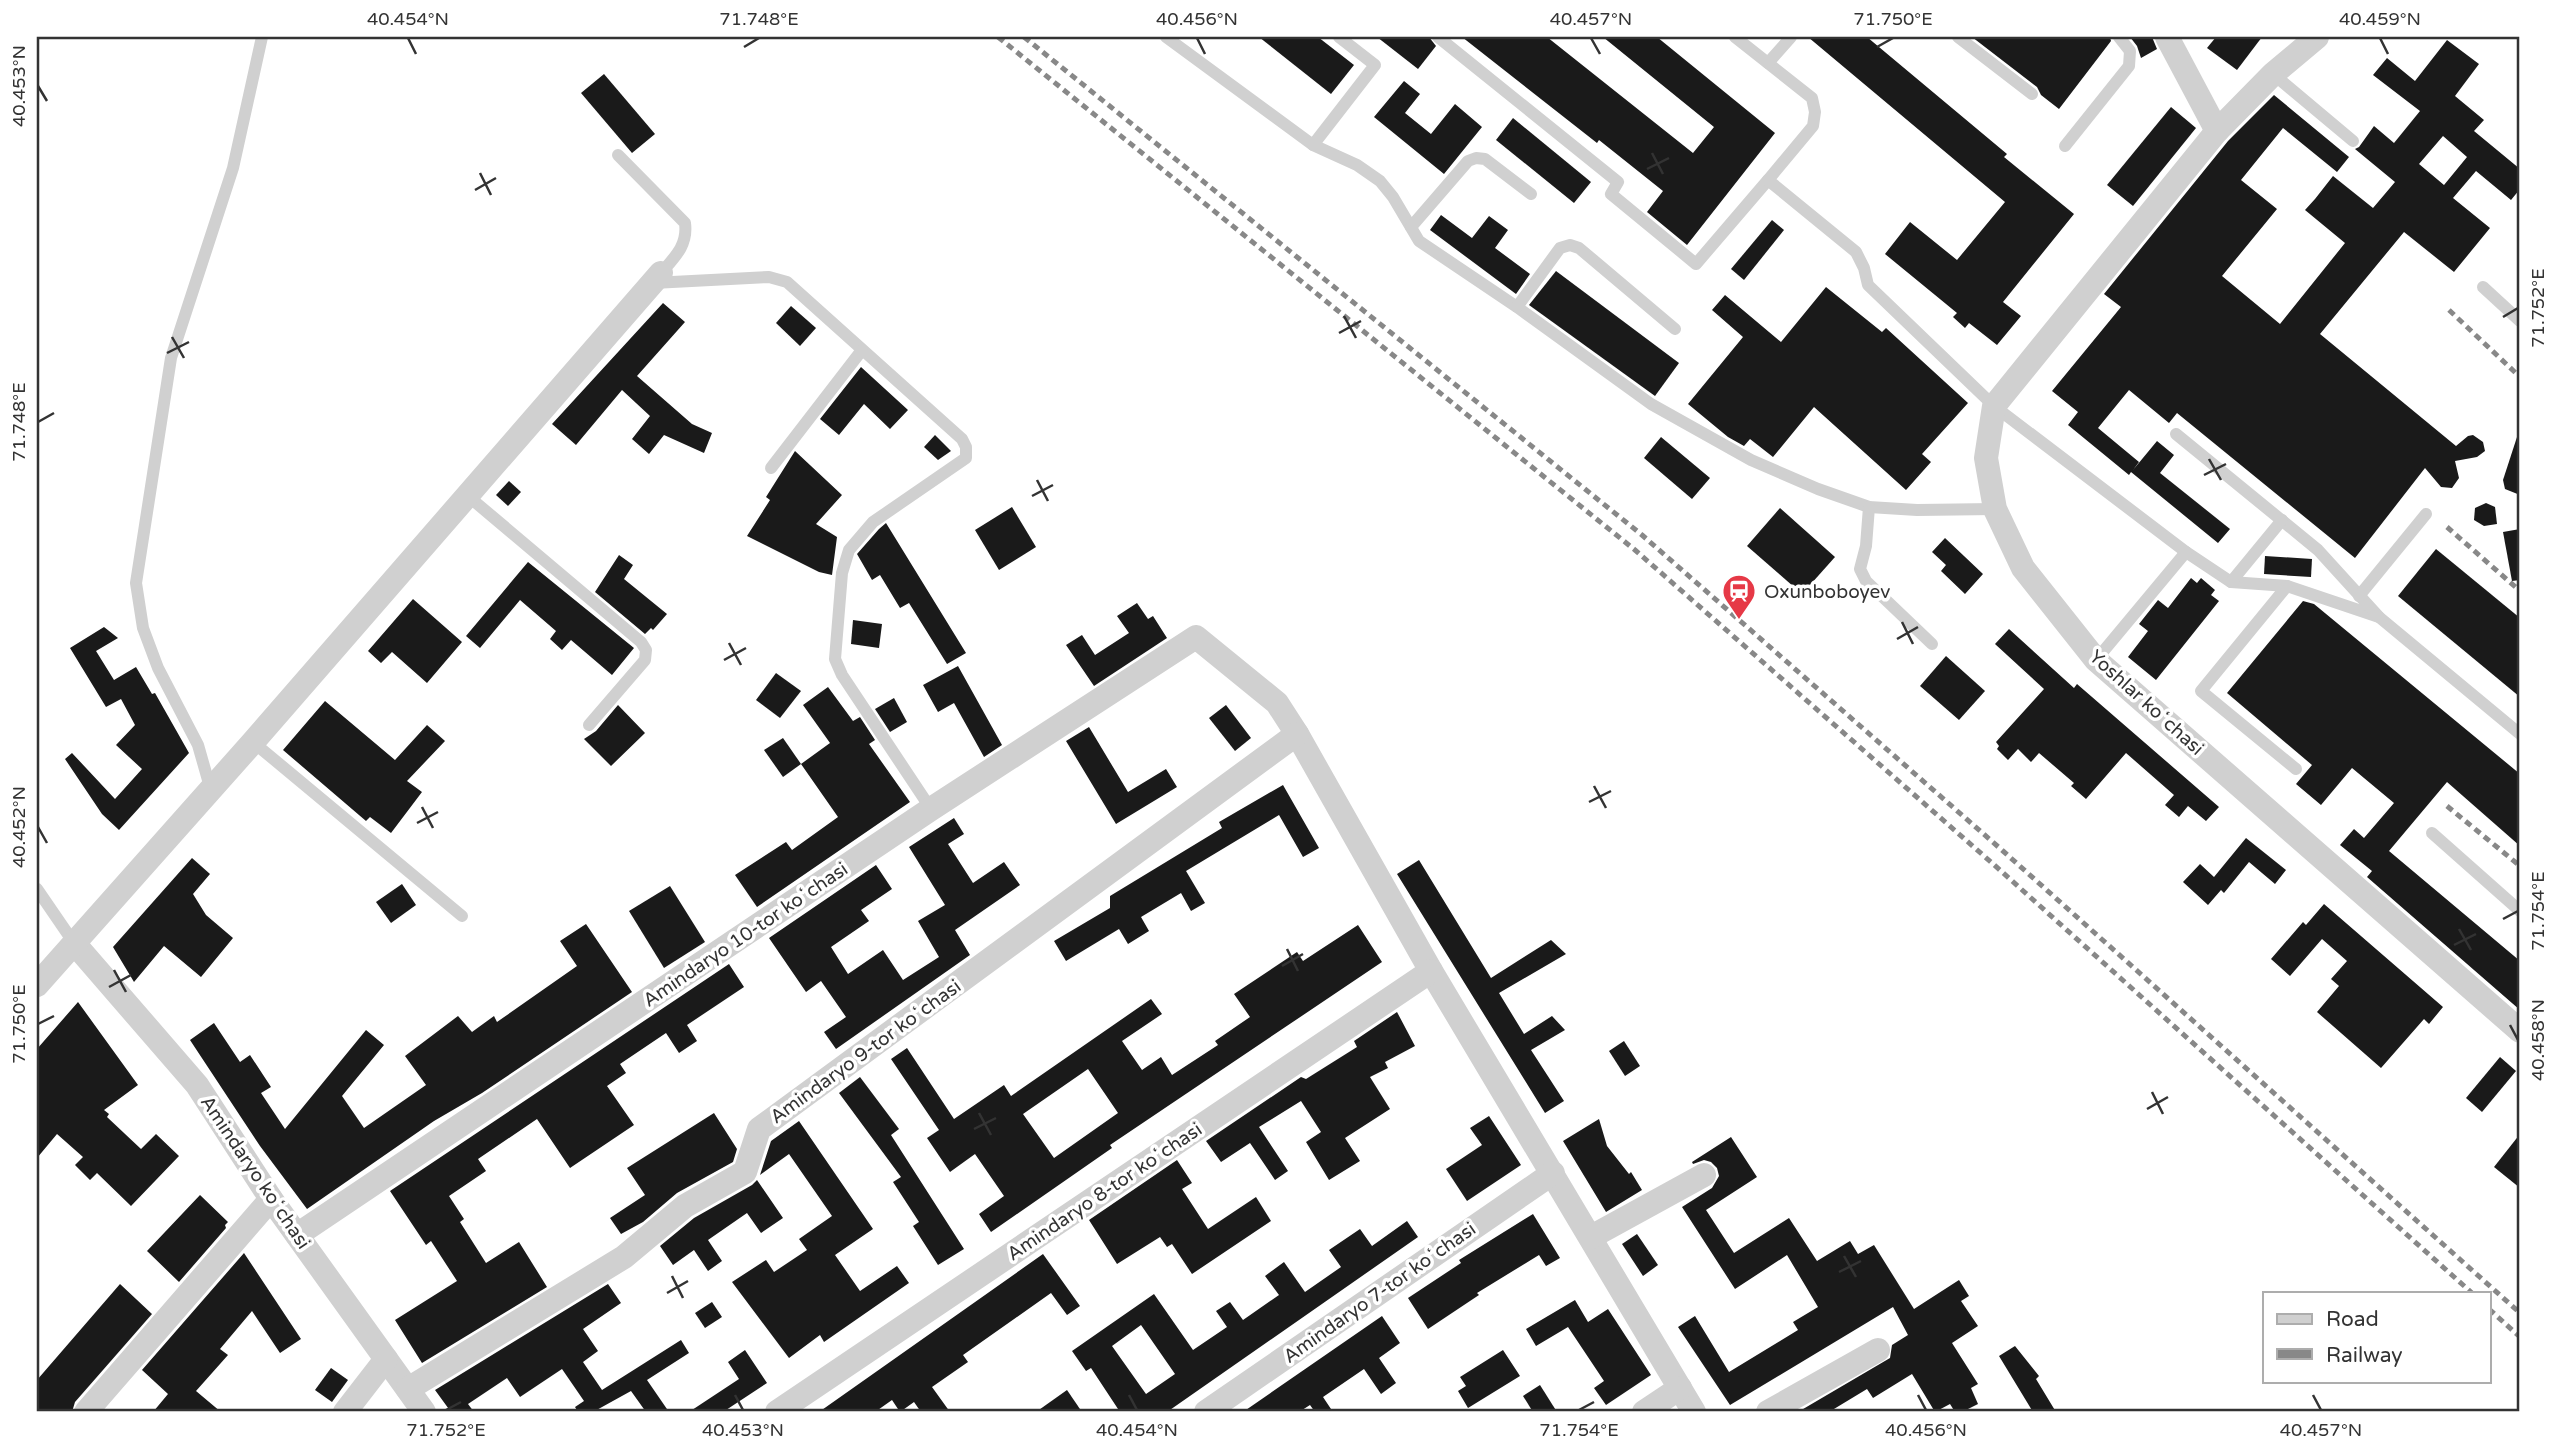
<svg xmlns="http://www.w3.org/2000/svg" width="2557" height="1449" viewBox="0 0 2557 1449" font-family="'Varela Round',sans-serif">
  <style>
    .building { fill: #1a1a1a; fill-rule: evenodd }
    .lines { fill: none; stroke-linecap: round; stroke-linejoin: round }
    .service { stroke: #d0d0d0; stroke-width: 12 }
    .minor { stroke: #d0d0d0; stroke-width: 24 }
    .rail { stroke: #888; stroke-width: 5; stroke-dasharray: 7 5; stroke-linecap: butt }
    .ticks { fill: none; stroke: #333; stroke-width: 2.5 }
    .labels { text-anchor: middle; stroke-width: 7; stroke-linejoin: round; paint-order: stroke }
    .poi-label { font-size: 19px; fill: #333; stroke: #fff; text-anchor: start }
    .street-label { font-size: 19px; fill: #333; stroke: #fff }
    .neatline { fill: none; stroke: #333; stroke-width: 2.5 }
    .ticks-label { font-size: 18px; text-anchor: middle; fill: #333 }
  </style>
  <rect width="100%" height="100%" fill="#fff"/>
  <g class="building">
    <path d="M1259,37h59l36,28 -23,29z"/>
    <path d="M1377,37h52l7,9 -18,23z"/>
    <path d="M1462,37h85l146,116 21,-26 -111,-90h54l118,96 -88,112 -40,-33 16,-21 -64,-51 -2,3z"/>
    <path d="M1808,37h59l140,117 -3,3 70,57 -71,88 18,14 -24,29 -28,-22 -4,5 -12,-11 4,-4 -72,-59 25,-32 47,38 48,-58z"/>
    <path d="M1972,37h138l1,4 -52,68 -18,-14 -4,-8z"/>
    <path d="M2130,37h22l5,12 -16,9 -4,-12z"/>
    <path d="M2216,37h46l-25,33 -30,-22z"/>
    <path d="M2447,40l32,24 -24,32 29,24 -10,11 46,38v20l-9,11 -35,-29 -23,27 37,30 -36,44 -50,-40 -84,102 136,112 12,-10 5,-1 10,7 2,9 -8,6 -22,4 4,17 -7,10 -11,-1 -16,-19 -70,90 -178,-145 -8,10 -40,-33 -31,38 41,34 -6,8 24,-29 17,14 -14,18 70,56 -12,14 -87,-71 -2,3 -61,-50 10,-13 -26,-21 69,-84 -17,-13 124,-153 46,-46 75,62 -12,15 -54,-44 -42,52 36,29 -55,67 58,48 65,-81 -40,-33 10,-11 18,-23 40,32 22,-26 -40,-33 4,-2 15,-21 20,17 26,-32 -47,-36 14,-17 28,23zM2443,136l24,21 -23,28 -25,-21z"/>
    <path d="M604,74l51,60 -23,19 -51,-60z"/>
    <path d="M1404,81l16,13 -15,19 26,21 24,-30 27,23 -38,47 -70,-57z"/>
    <path d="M2171,107l25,21 -63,78 -26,-21z"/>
    <path d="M1513,118l78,64 -17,21 -78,-63z"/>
    <path d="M1441,215l31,23 17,-22 19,14 -13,18 35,26 -14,20 -86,-64z"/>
    <path d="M1772,220l12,10 -40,50 -13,-11z"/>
    <path d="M1556,271l123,92 -24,33 -126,-91z"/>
    <path d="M1826,287l56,45 4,-4 82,75 -46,51 9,8 -25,28 -92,-83 -41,50 -23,-18 -6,7 -16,-9 -40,-33 55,-67 -31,-27 13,-15 56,47z"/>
    <path d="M663,303l22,19 -48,54 55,48 20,9 -8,20 -40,-18 -15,19 -17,-15 18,-23 -28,-26 -46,55 -24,-21z"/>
    <path d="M791,306l25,22 -16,18 -24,-23z"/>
    <path d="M861,367l47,43 -18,19 -26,-25 -25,31 -19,-16z"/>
    <path d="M935,435l16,16 -13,9 -14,-13z"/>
    <path d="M1661,437l49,41 -18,21 -48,-41z"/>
    <path d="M2517,437l3,1v57l-15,-6 -2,-9z"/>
    <path d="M795,451l47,44 -26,29 21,13 -5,38 -13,-3 -72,-36 23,-36 -4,-3z"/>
    <path d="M509,481l12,11 -13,14 -12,-11z"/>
    <path d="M2486,503l9,4 2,17 -13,2 -10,-6 1,-12z"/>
    <path d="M1012,507l24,40 -37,23 -24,-40z"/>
    <path d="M1780,508l55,49 -33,37 -55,-48z"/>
    <path d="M886,523l80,130 -19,11 -38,-61 -9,5 -20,-33 -8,5 -15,-26 22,-25z"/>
    <path d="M2520,529v51l-8,1 -9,-49z"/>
    <path d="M1945,538l38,36 -18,20 -24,-23 5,-6 -14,-13z"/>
    <path d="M2436,549l84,69v79l-122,-101z"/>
    <path d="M619,555l14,10 -9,14 43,35 -14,16 -2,-2 -6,6 -50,-42z"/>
    <path d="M2265,556l47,3 -1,18 -47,-3z"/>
    <path d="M528,562l106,86 -22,27 -41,-35 -9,10 -12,-11 6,-8 -36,-31 -40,48 -14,-12z"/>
    <path d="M2191,578l6,5 4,-5 14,12 -4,5 8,6 -63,79 -28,-23 20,-26 -9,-7 19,-24 10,8z"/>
    <path d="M413,599l49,43 -35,41 -35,-31 -11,11 -13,-12z"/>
    <path d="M2303,601l11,3 206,170v72l-73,-64 -58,69 131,110v49l-153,-133 5,-6 -32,-26 14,-16 10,9 30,-35 -42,-35 -31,37 -25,-21 16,-19 -85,-72z"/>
    <path d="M1137,603l11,16 5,-3 14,22 -73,48 -28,-41 16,-10 13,20 34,-22 -12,-17z"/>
    <path d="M853,620l29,4 -3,24 -28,-4z"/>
    <path d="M104,627l14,11 -22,13 18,29 22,-13 16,27 3,-1 34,60 -70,77 -17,-16 -37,-55 7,-6 43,46 27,-30 -26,-24 19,-20 -14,-26 -15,8 -36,-59z"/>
    <path d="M2009,629l65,59 3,-4 142,123 -13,14 -18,-15 -9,11 -14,-12 9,-10 -48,-42 -40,46 -15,-13 3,-3 -35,-30 -8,9 -13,-13 -10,11 -11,-11 2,-3 -3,-4 48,-53 -49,-45z"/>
    <path d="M1946,656l39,35 -26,29 -39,-34z"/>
    <path d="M958,666l44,79 -18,12 -30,-54 -16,9 -15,-27z"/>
    <path d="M776,673l25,18 -21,27 -24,-18z"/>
    <path d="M828,687l25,34 7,-4 15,23 -6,4 41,58 -153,105 -22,-32 51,-33 6,8 46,-33 -37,-53 29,-21 -27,-38z"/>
    <path d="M894,698l13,24 -17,10 -15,-23z"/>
    <path d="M325,701l70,59 32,-35 18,16 -38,40 15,11 -31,41 -21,-16 -4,4 -83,-71z"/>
    <path d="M618,705l27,28 -34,33 -27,-27 12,-8z"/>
    <path d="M1226,705l25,33 -16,13 -26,-33z"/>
    <path d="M1089,727l39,65 38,-23 11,18 -61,37 -50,-83z"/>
    <path d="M783,738l18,26 -18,13 -19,-27z"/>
    <path d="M1283,785l36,63 -16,9 -24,-42 -93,56 19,32 -14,8 -10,-18 -40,24 8,14 -21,13 -9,-15 -53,32 -12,-20 56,-33v-12l112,-68 -3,-6z"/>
    <path d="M954,818l10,16 -16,10 25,39 31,-21 16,23 -65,45 15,25 -134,94 -12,-17 22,-15 -25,-36 -15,11 -37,-54 107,-73 16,24 -31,21 8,11 -38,26 17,27 35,-24 20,30 36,-23 -21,-36 27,-16 -36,-58z"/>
    <path d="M2246,838l40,32 -11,14 -26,-22 -25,31 -3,-3 -13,15 -25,-23 17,-18 14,13z"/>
    <path d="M192,858l18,16 -17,20 13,21 27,23 -32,39 -37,-31 -30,36 -21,-35z"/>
    <path d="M1419,860l72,118 60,-38 15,14 -67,39 25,41 28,-18 13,14 -34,20 33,51 -19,12 -148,-239z"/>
    <path d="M402,884l14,21 -25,18 -15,-21z"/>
    <path d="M670,886l35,56 -41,26 -35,-57z"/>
    <path d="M2324,904l119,103 -14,17 -5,-5 -43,49 -64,-56 22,-26 -8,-7 16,-18 -25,-22 -32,37 -19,-17 32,-37 3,3z"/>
    <path d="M586,924l46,68 -150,101 -48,28 -127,88 -47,-63 -70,-106 24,-17 26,39 10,-7 21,32 -10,6 24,36 81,-99 18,15 -42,51 22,32 62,-43 -21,-29 53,-40 14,16 22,-16 3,6 80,-56 -17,-25z"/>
    <path d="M1358,925l24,37 -272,183 2,3 -121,84 -12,-18 25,-18 -29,-42 -25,18 -23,-34 12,-8 -48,-71 16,-11 47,71 50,-34 7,11 140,-97 11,15 -40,27 20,29 19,-13 11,18 46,-30 -3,-4 35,-24 -16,-23 63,-42 6,9zM1088,1069l30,44 -64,45 -31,-44z"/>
    <path d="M729,964l15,23 -57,38 10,16 -18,12 -13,-20 -46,31 6,9 -19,13 27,39 -64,43 -33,-49 -59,40 8,12 -37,25 15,23 -4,3 26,41 33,-21 28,45 -125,76 -27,-43 62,-39 -26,-40 -5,4 -36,-54z"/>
    <path d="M78,1002l60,83 -34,25 5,4 -2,3 34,32 15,-15 23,22 -48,50 -34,-33 -7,7 -15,-15 8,-8 -26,-23 -20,24v-109z"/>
    <path d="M1397,1012l18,34 -30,16 3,6 -18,9 20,32 -45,29 15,23 -31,19 -23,-38 15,-10 -20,-31 -42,26 29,44 -13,9 -25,-37 -29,19 -15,-21 95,-64 5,2 51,-32 -3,-6z"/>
    <path d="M1624,1041l16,25 -15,10 -16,-25z"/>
    <path d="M2500,1057l16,14 -34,41 -16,-14z"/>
    <path d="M860,1077l39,52 -8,6 73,114 -26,16 -25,-39 6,-4 -26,-40 8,-5 -62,-84z"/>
    <path d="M714,1113l23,36 -4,13 -56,31 -34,29 -22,12 -11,-16 35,-23 -18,-27z"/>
    <path d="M1489,1116l32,49 -54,36 -21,-32 36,-24 -12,-17z"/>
    <path d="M1599,1119l8,27 22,28 2,-2 11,18 -36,22 -43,-71z"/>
    <path d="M799,1121l74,108 -38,26 25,36 37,-25 12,17 -85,59 -4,-7 -31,23 -57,-76 34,-22 8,12 33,-22 -8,-11 33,-23 -43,-62 -29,21 11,-34z"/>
    <path d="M2520,1134v54l-26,-21z"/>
    <path d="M1731,1137l26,40 -51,33 28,43 55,-35 28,43 33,-20 8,13 16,-9 40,64 45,-29 10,16 -8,5 17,25 -26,17 26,41 -7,4 7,16 -16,8h-7l-5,-8 -15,8 -23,-38 -39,24 -6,-9 -38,23h-31l92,-54 2,-13 16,-10 -15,-28 -163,98 -52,-78 17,-11 34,56 69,-42 -5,-8 25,-15 -31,-52 -52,34 -53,-82 30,-19 7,-12 -2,-8 -6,-6 -7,-2 -11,4 -1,-2z"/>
    <path d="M1177,1160l15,23 -10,6 26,40 48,-32 15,24 -79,53 -20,-30 -5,3 -7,-10 -43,27 -28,-44z"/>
    <path d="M757,1180l26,38 -22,15 -14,-20 -39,27 14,21 -14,10 -14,-21 -21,15 -13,-19 34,-28 58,-33z"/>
    <path d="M200,1195l28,27 -3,3 1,3 -47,54 -32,-31z"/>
    <path d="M1533,1214l27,44 -14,8 -7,-11 -62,38 2,2 -51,34 -20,-31 53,-35 -2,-3z"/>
    <path d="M1407,1221l11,16 -251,175h-47l-29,-44 -5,3 -14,-20 82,-57 39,56 34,-23 -11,-16 14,-9 13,18 36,-25 -14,-19 19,-14 21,30 36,-25 -12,-17 31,-21 12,17zM1141,1325l34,49 -29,20 -34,-48z"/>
    <path d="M1637,1234l21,31 -15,11 -21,-32z"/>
    <path d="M244,1253l57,86 -21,14 -28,-42 -32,38 8,6 -32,36 25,21h-68l15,-18 -26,-24z"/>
    <path d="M1043,1254l37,52 -13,9 -16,-22 -88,62 5,7 -36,25 18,25h-29l-7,-10 -14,10 -8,-12 -17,12h-56z"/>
    <path d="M120,1284l32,30 -77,88 -3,10h-35v-32z"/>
    <path d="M608,1284l13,19 -38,26 15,22 -15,11 19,28 79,-50 8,13 -42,27 22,32h-23l-15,-21 -38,21h-15l-3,-5 9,-6 -22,-32 -42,28 -13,-19 -39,26 6,8h-23l-16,-22z"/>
    <path d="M1575,1300l13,22 20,-13 43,66 -45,30 -12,-17 10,-7 -36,-54 -32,19 -10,-17z"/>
    <path d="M712,1302l10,15 -17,11 -10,-15z"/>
    <path d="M1382,1316l18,27 -21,15 17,25 -15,11 -17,-25 -41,28 10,15h-18l-5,-7 -11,7h-56z"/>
    <path d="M2015,1346l24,30 -3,3 20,33h-23l-34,-56z"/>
    <path d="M745,1350l22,33 -44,29h-34l50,-33 -11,-17z"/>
    <path d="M1503,1350l17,26 -52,32 -10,-17 8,-5 -6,-9z"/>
    <path d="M331,1368l17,12 -16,22 -17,-12z"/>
    <path d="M1540,1385l17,27h-24l-10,-16z"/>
    <path d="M1067,1390l15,22h-46z"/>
  </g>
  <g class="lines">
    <g class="service">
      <path d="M1166,37l147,108 44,20 23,16 13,16 26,44 98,66 134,97 100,56 67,29 51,18 48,3 78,-1"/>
      <path d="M1438,37l180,145 -7,12 85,70 72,-84"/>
      <path d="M1735,37l77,61 3,14 -2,14 -45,54 88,72 8,16 4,17 126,121 192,146 45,30 56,4 92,31"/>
      <path d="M1958,37l74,57"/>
      <path d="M1768,63l23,-26"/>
      <path d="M2273,74l80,67"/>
      <path d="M1313,145l62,-80 -36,-28"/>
      <path d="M2065,146l64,-80 1,-15 -11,-14"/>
      <path d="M618,155l67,68c3,22 -10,34 -24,50"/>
      <path d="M1411,227l57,-66 8,-3 9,1 46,35"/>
      <path d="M653,283l116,-6 18,5 175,157 4,8v11l-93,64 -24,28 -7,23 -7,86 7,16 89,134"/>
      <path d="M2483,287l37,34"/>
      <path d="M1517,307l43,-59 10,-3 9,3 96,81"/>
      <path d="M2176,434l142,116 61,67 141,117"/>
      <path d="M771,468l91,-118"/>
      <path d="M468,496l173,146 5,8 -1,10 -56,65"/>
      <path d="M1869,507l-3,39 -6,23 6,12 66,63"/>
      <path d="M2231,582l51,-62"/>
      <path d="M2287,586l-86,105 95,78"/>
      <path d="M2359,596l67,-82"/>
      <path d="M2096,660l90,-108"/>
      <path d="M253,742l209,174"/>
      <path d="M210,787l-12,-42 -40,-77 -15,-40 -7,-45 35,-225 62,-190 29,-131"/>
      <path d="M2432,833l88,78"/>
      <path d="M37,889l37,54"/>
    </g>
    <g class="minor">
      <path d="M2167,37l50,94"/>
      <path d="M2317,37l-44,37 -56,57 -223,275 -8,52 9,51 28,59 73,92 424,371"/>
      <path d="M74,943l123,142 74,114 153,213"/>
      <path d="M37,985l216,-243 408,-469"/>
      <path d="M297,1235l634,-426 265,-172 81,66 20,31 134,237 263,441"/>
      <path d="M1591,1237l113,-62"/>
      <path d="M408,1389l216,-132 61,-51 60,-34 14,-43 538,-395"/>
      <path d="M86,1412l185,-213"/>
      <path d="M345,1412l41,-53"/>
      <path d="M777,1412l654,-441"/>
      <path d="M1206,1412l347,-239"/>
      <path d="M1644,1412l36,-24"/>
      <path d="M1768,1412l110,-62"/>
    </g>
    <g class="rail">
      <path d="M998,37l637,513 357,313 480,430"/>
      <path d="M1024,37l618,498 361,316 517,462"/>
      <path d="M2449,310l71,67"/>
      <path d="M2447,527l73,64"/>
      <path d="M2447,806l73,60"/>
      <path d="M2489,1309l31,28"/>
    </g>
  </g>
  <path class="ticks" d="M408,38l8,16M1197,38l8,16M1591,38l9,16M2380,38l8,16M744,47l15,-9M1877,47l16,-9M38,86l9,15M1652,153l11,21M1647,169l22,-11M480,173l11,22M475,190l21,-12M1344,316l12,22M2503,317l15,-9M1339,333l22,-12M172,337l12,21M167,353l22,-11M38,422l16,-9M2209,459l12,21M2204,475l22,-11M1037,480l11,21M1032,496l21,-11M1902,622l11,22M1897,639l21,-12M729,643l12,22M724,660l22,-12M1594,786l12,22M1589,802l22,-11M422,807l11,21M417,823l21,-11M38,827l9,16M2503,919l15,-8M2459,929l12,21M2454,945l22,-11M1287,949l11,22M1282,966l21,-12M114,970l12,22M109,987l22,-12M38,1024l16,-8M2510,1025l8,15M2152,1092l11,22M2147,1109l21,-12M979,1113l12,22M974,1129l22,-11M1844,1256l12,21M1839,1272l22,-11M672,1276l11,22M667,1293l21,-12M735,1395l8,15M1129,1395l8,15M1918,1395l8,15M2313,1395l8,15M446,1410l15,-8M1579,1410l15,-8"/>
  <defs>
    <symbol id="station-pin" viewBox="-11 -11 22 30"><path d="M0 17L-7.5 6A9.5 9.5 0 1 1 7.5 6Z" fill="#e63946" stroke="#fff"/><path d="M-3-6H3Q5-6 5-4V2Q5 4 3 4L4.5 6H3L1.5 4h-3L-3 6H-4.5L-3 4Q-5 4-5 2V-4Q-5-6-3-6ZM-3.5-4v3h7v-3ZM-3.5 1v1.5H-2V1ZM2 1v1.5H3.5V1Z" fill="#fff"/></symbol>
  </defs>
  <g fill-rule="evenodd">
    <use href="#station-pin" x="1720" y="572" width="38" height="52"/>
  </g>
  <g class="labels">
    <g class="poi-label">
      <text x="1764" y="598">Oxunboboyev</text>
    </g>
    <g class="street-label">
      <text transform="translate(2147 702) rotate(42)" y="7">Yoshlar koʻchasi</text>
      <text transform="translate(745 934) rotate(-34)" y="7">Amindaryo 10-tor koʻchasi</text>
      <text transform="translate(865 1051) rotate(-36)" y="7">Amindaryo 9-tor koʻchasi</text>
      <text transform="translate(256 1172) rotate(56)" y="7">Amindaryo koʻchasi</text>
      <text transform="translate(1104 1191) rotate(-34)" y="7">Amindaryo 8-tor koʻchasi</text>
      <text transform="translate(1379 1292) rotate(-35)" y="7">Amindaryo 7-tor koʻchasi</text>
    </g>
  </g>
  <rect width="2557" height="1449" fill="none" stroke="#ffffff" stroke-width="77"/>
  <rect x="2263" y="1292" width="228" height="91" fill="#ffffff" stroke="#adadad" stroke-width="2"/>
  <rect x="2277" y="1314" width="35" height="10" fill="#d0d0d0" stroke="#adadad" stroke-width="2"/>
  <text x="2326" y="1326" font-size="21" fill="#333333">Road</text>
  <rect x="2277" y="1349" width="35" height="10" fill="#888888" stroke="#adadad" stroke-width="2"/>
  <text x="2326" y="1362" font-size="21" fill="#333333">Railway</text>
  <rect x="38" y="38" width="2480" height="1372" class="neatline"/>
  <g class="ticks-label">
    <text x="408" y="25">40.454°N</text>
    <text x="759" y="25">71.748°E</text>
    <text x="1197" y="25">40.456°N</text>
    <text x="1591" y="25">40.457°N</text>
    <text x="1893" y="25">71.750°E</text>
    <text x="2380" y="25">40.459°N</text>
    <text transform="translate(19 86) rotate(-90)" y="6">40.453°N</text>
    <text transform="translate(2538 308) rotate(-90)" y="6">71.752°E</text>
    <text transform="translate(19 422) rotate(-90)" y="6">71.748°E</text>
    <text transform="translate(19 827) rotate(-90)" y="6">40.452°N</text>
    <text transform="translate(2538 911) rotate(-90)" y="6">71.754°E</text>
    <text transform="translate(19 1024) rotate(-90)" y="6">71.750°E</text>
    <text transform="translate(2538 1040) rotate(-90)" y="6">40.458°N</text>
    <text x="446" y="1436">71.752°E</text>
    <text x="743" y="1436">40.453°N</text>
    <text x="1137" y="1436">40.454°N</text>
    <text x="1579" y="1436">71.754°E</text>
    <text x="1926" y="1436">40.456°N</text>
    <text x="2321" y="1436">40.457°N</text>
  </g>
</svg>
